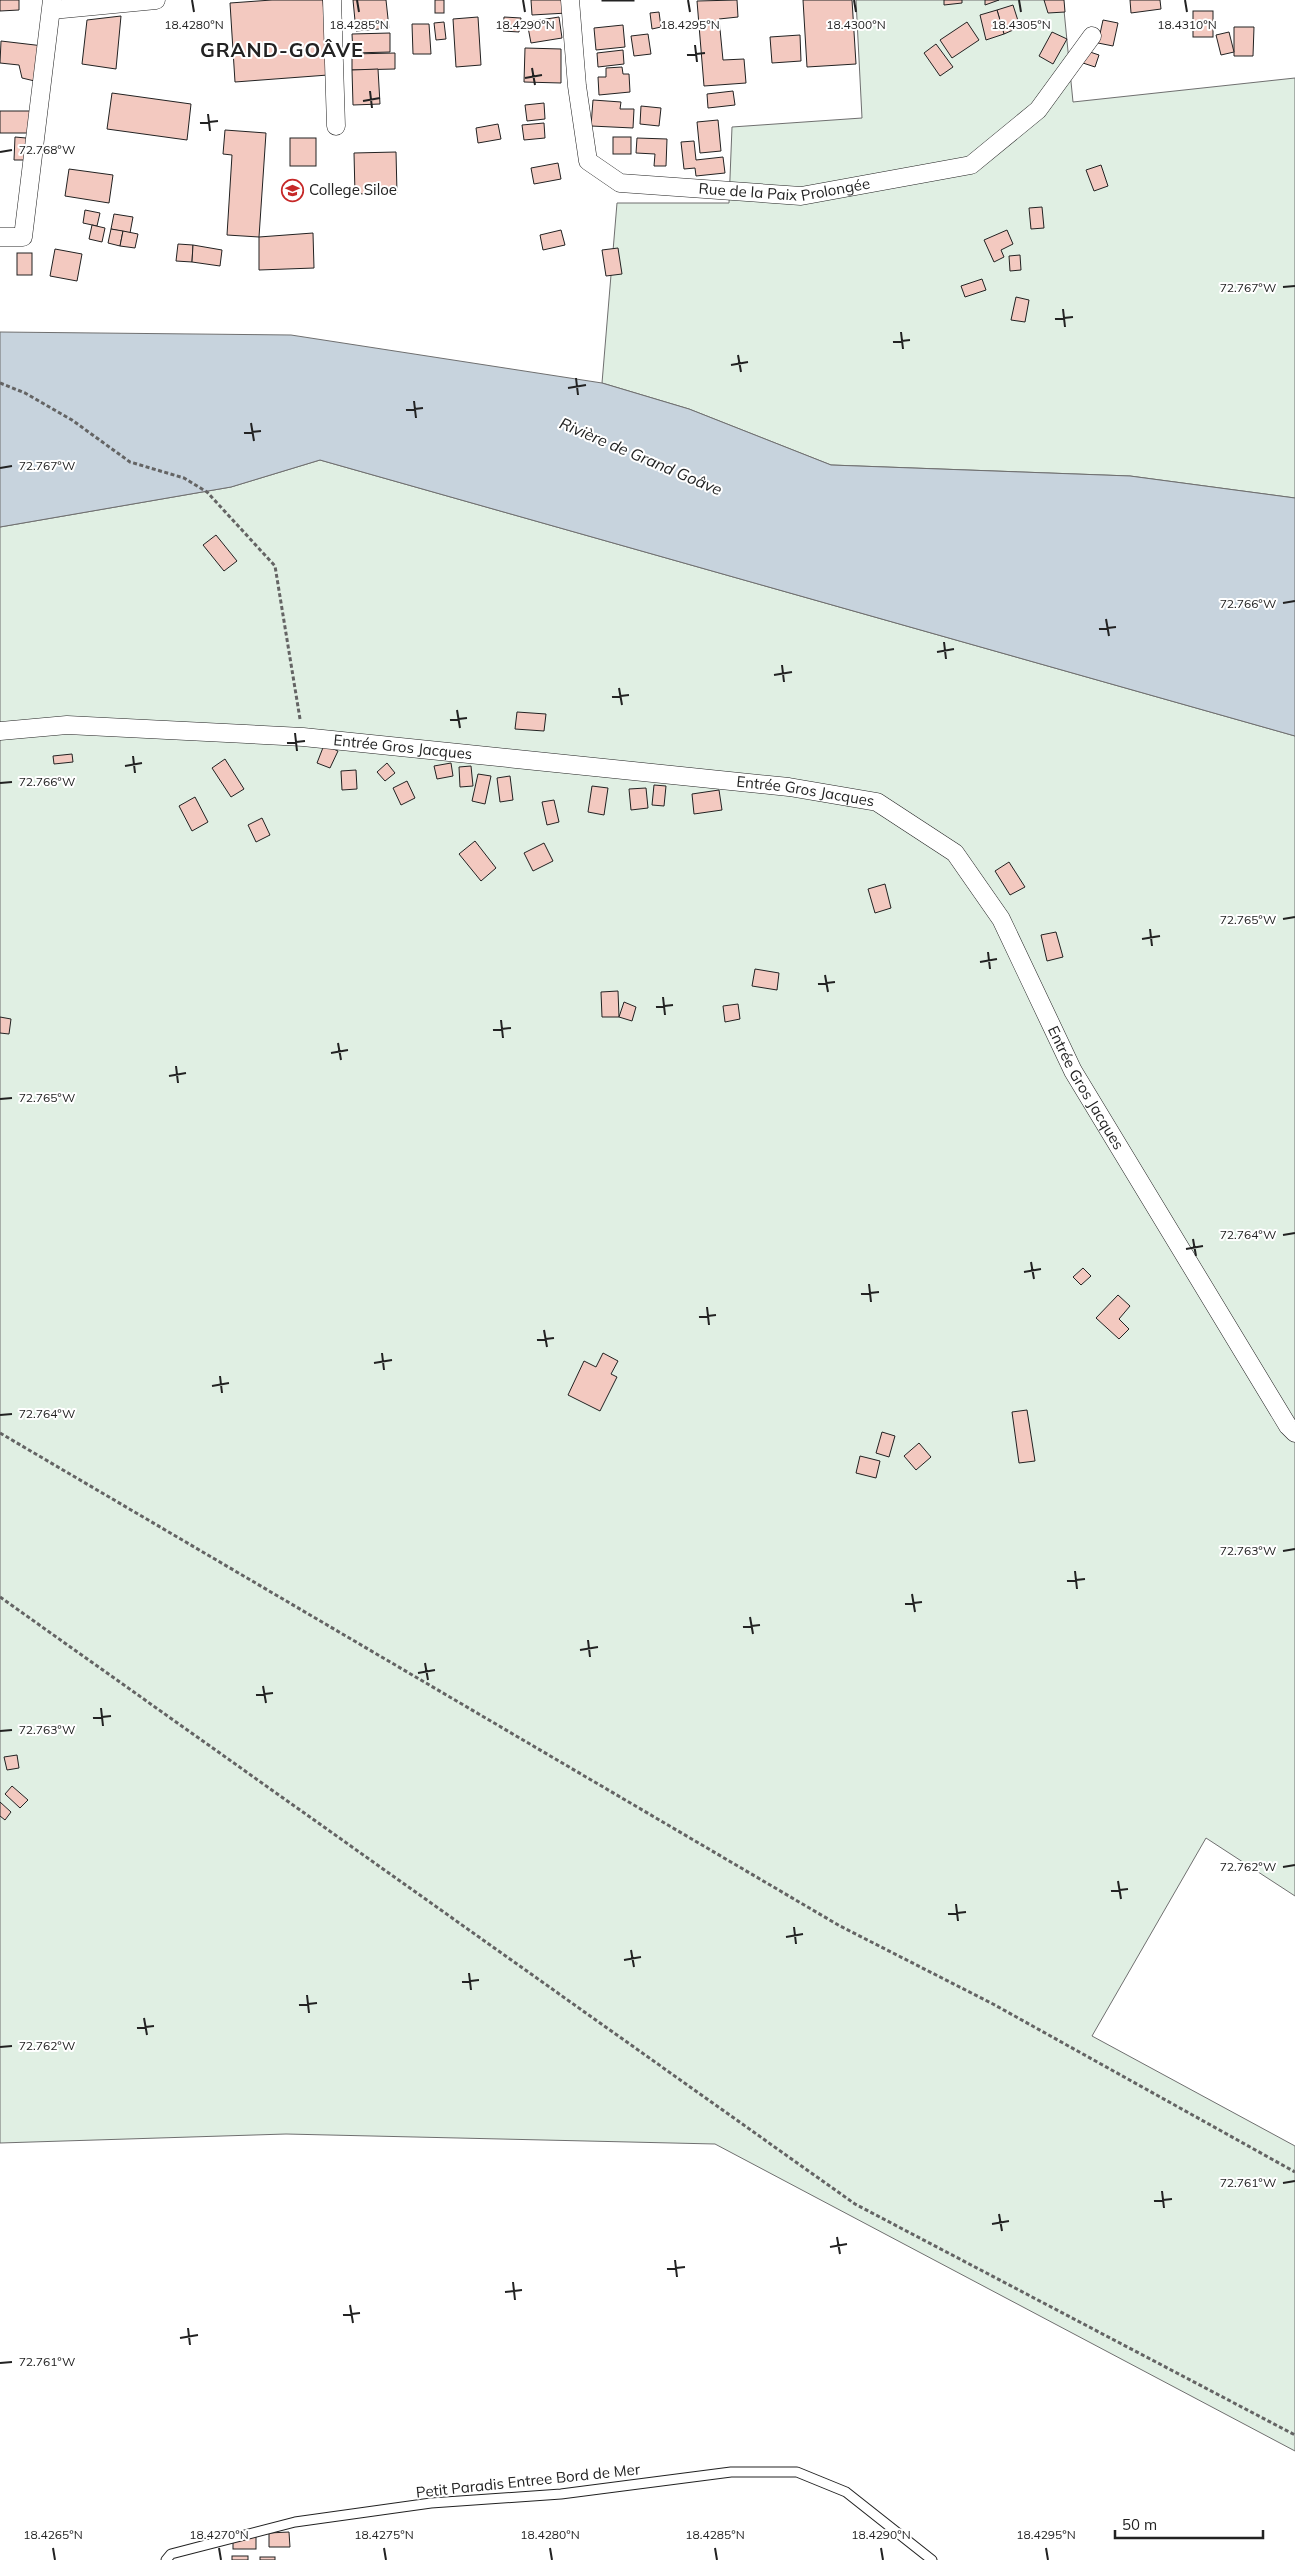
<svg xmlns="http://www.w3.org/2000/svg" width="1295" height="2560" viewBox="0 0 1295 2560" font-family="Mulish,sans-serif">
  <style>
    .green { fill: #e0efe3; stroke: #6f6f6f }
    .water { fill: #c7d3dd; stroke: #6f6f6f }
    .building { fill: #f3c9c0; stroke: #222 }
    .lines { fill: none; stroke-linecap: round; stroke-linejoin: round }
    .service-casing { stroke: #222; stroke-width: 11 }
    .minor-casing { stroke: #222; stroke-width: 19 }
    .path { stroke: #646464; stroke-width: 3; stroke-dasharray: 4 2.5; stroke-linecap: butt }
    .service { stroke: #fff; stroke-width: 9 }
    .minor { stroke: #fff; stroke-width: 18 }
    .ticks { fill: none; stroke: #222; stroke-width: 2 }
    .labels { text-anchor: middle; stroke-width: 4; stroke-linejoin: round; paint-order: stroke }
    .street-label { font-size: 15px; fill: #222; stroke: #fff }
    .poi-label { font-size: 15px; fill: #222; stroke: #fff; text-anchor: start }
    .water-label { font-size: 16px; font-style: italic; fill: #222; stroke: #fff }
    .district-label { font-size: 20px; font-weight: bold; letter-spacing: 1px; fill: #222; stroke: #fff }
    .ticks-label { font-size: 12px; text-anchor: middle; fill: #222; stroke: #fff; stroke-width: 4; stroke-linejoin: round; paint-order: stroke }
  </style>
  <rect width="100%" height="100%" fill="#fff"/>
  <g class="green">
    <path d="M856,0h207l10,102 222,-24v420l-165,-22 -299,-11 -142,-56 -87,-26 15,-180h112l3,-76 130,-9z"/>
    <path d="M320,460l975,276v1160l-89,-58 -114,198 203,110v305l-580,-307 -429,-10 -286,9v-1616l231,-40z"/>
  </g>
  <path class="water" d="M0,332l291,3 311,48 87,26 142,56 299,11 165,22v238l-975,-276 -89,27 -231,40z"/>
  <g class="building">
    <path d="M0,0h19v10l-19,1z"/>
    <path d="M272,0h51l5,75 -93,7 -5,-79z"/>
    <path d="M353,0h33l3,28 -33,3z"/>
    <rect x="435" y="0" width="9" height="13"/>
    <path d="M531,0h35l1,13 -35,2z"/>
    <rect x="602" y="0" width="32" height="1"/>
    <path d="M737,0l1,17 -19,2 4,41 21,-1 2,24 -42,3 -7,-85z"/>
    <path d="M803,0h49l4,64 -49,3z"/>
    <path d="M944,0h18v3l-18,2z"/>
    <path d="M985,0h14l-14,5z"/>
    <path d="M1044,0h20l1,12 -17,1z"/>
    <path d="M1130,0h30l1,9 -30,4z"/>
    <path d="M1013,5l7,22 -16,7 -7,-24z"/>
    <path d="M997,10l7,24 -18,6 -6,-25z"/>
    <rect x="1193" y="11" width="20" height="26"/>
    <path d="M659,12l2,15 -9,2 -2,-16z"/>
    <path d="M121,16l-5,53 -34,-5 5,-44z"/>
    <path d="M478,17l3,48 -25,2 -3,-48z"/>
    <path d="M504,17l17,1 -2,14 -16,-1z"/>
    <path d="M559,17l3,21 -31,5 -4,-21z"/>
    <path d="M1103,20l15,3 -5,23 -15,-3z"/>
    <path d="M444,22l2,17 -10,1 -2,-17z"/>
    <path d="M967,22l12,18 -27,18 -12,-18z"/>
    <path d="M412,24h17l2,30h-18z"/>
    <path d="M623,25l2,22 -29,3 -2,-22z"/>
    <path d="M1234,27h20l-1,29h-19z"/>
    <path d="M1052,32l15,7 -14,25 -14,-8z"/>
    <path d="M1229,32l5,20 -13,3 -5,-20z"/>
    <path d="M390,33v19l-37,1 -1,-19z"/>
    <path d="M648,34l3,20 -17,2 -3,-20z"/>
    <path d="M800,35l1,26 -29,2 -2,-26z"/>
    <path d="M1,41l51,6 -9,36 -21,-5 -3,-13 -19,-2z"/>
    <path d="M936,44l17,23 -13,9 -16,-23z"/>
    <path d="M525,48l36,1v34l-37,-1z"/>
    <path d="M623,50l1,14 -26,3 -1,-14z"/>
    <path d="M1087,51l12,4 -4,12 -12,-4z"/>
    <path d="M395,53v16l-43,1v-16z"/>
    <path d="M622,67l1,7h6l1,18 -31,3 -1,-18h8v-9z"/>
    <path d="M378,69l2,35 -27,1 -1,-35z"/>
    <path d="M733,91l2,14 -27,3 -1,-14z"/>
    <path d="M112,93l79,11 -4,36 -80,-11z"/>
    <path d="M593,100l28,2 -1,7h14l-1,19 -42,-2z"/>
    <path d="M544,103l1,16 -18,2 -2,-16z"/>
    <path d="M641,106l20,2 -2,18 -19,-2z"/>
    <rect x="0" y="111" width="31" height="22"/>
    <path d="M718,120l3,31 -21,2 -3,-31z"/>
    <path d="M544,123l1,15 -21,2 -2,-15z"/>
    <path d="M498,124l3,15 -23,4 -2,-15z"/>
    <path d="M225,130l41,3 -7,104 -32,-2 5,-80 -9,-1z"/>
    <path d="M15,137l22,2v21h-23z"/>
    <rect x="613" y="137" width="18" height="17"/>
    <rect x="290" y="138" width="26" height="28"/>
    <path d="M637,138l30,1 -1,27h-12l1,-12 -19,-1z"/>
    <path d="M694,141l2,19 27,-3 2,16 -29,3 -1,-8 -11,1 -3,-27z"/>
    <path d="M396,152l1,41 -42,1 -1,-41z"/>
    <path d="M558,163l3,16 -27,5 -3,-16z"/>
    <path d="M1101,165l7,21 -14,5 -8,-21z"/>
    <path d="M69,169l44,6 -4,28 -44,-7z"/>
    <path d="M1042,207l2,21 -13,1 -2,-21z"/>
    <path d="M85,210l15,3 -3,13 -14,-3z"/>
    <path d="M114,214l19,3 -3,16 -19,-4z"/>
    <path d="M92,225l13,3 -3,14 -13,-3z"/>
    <path d="M111,229l12,2 -3,15 -12,-3z"/>
    <path d="M561,230l4,15 -22,5 -3,-15z"/>
    <path d="M1007,230l6,14 -12,6 3,7 -10,5 -10,-22z"/>
    <path d="M123,231l15,3 -3,14 -15,-2z"/>
    <path d="M313,233l1,35 -55,2v-33z"/>
    <path d="M178,244l15,1 -1,17 -16,-1z"/>
    <path d="M193,245l29,5 -2,16 -28,-4z"/>
    <path d="M618,248l4,26 -16,2 -4,-26z"/>
    <path d="M55,249l27,5 -5,27 -27,-5z"/>
    <rect x="17" y="253" width="15" height="22"/>
    <path d="M1020,255l1,15 -11,1 -1,-15z"/>
    <path d="M982,279l4,11 -21,7 -4,-11z"/>
    <path d="M1016,297l13,3 -4,22 -14,-2z"/>
    <path d="M216,535l21,26 -13,10 -21,-26z"/>
    <path d="M517,712l29,2 -2,17 -29,-2z"/>
    <path d="M324,745l14,6 -8,17 -13,-5z"/>
    <path d="M72,754l1,8 -19,2 -1,-8z"/>
    <path d="M225,759l19,30 -13,8 -19,-29z"/>
    <path d="M387,763l8,10 -10,8 -8,-9z"/>
    <path d="M451,763l2,13 -16,3 -3,-13z"/>
    <path d="M471,766l2,20 -13,1 -1,-20z"/>
    <path d="M356,770l1,19 -15,1 -1,-19z"/>
    <path d="M478,774l13,2 -6,28 -13,-3z"/>
    <path d="M510,776l3,24 -13,2 -3,-24z"/>
    <path d="M407,781l8,17 -14,7 -8,-17z"/>
    <path d="M654,785l12,1 -2,20 -12,-1z"/>
    <path d="M592,786l16,2 -4,27 -16,-3z"/>
    <path d="M646,788l2,20 -17,2 -2,-21z"/>
    <path d="M719,790l3,20 -28,4 -2,-20z"/>
    <path d="M195,797l13,25 -16,9 -13,-25z"/>
    <path d="M554,800l5,22 -12,3 -5,-23z"/>
    <path d="M262,818l8,17 -14,7 -8,-17z"/>
    <path d="M475,841l21,27 -15,13 -22,-27z"/>
    <path d="M544,843l9,18 -20,10 -9,-18z"/>
    <path d="M1009,862l16,25 -15,8 -15,-24z"/>
    <path d="M885,884l6,24 -16,5 -7,-24z"/>
    <path d="M1056,932l7,25 -16,4 -6,-26z"/>
    <path d="M755,969l24,4 -2,17 -25,-4z"/>
    <path d="M618,991l1,26h-17l-1,-25z"/>
    <path d="M624,1002l12,5 -4,14 -13,-4z"/>
    <path d="M738,1004l2,15 -15,3 -2,-16z"/>
    <path d="M0,1017l11,2 -2,15 -9,-1z"/>
    <path d="M1083,1268l8,8 -10,9 -8,-8z"/>
    <path d="M1118,1295l12,11 -11,13 10,10 -10,10 -23,-21z"/>
    <path d="M603,1353l15,8 -7,13 6,3 -17,34 -32,-16 16,-34 12,6z"/>
    <path d="M1027,1410l8,51 -16,2 -7,-51z"/>
    <path d="M882,1432l13,4 -6,21 -13,-4z"/>
    <path d="M919,1443l12,14 -15,13 -12,-14z"/>
    <path d="M860,1456l20,5 -4,17 -20,-5z"/>
    <path d="M17,1755l2,13 -12,2 -3,-13z"/>
    <path d="M12,1786l16,14 -8,8 -15,-14z"/>
    <path d="M0,1802l11,10 -6,8 -5,-4z"/>
    <path d="M289,2532l1,15h-21v-14z"/>
    <rect x="233" y="2534" width="23" height="15"/>
    <rect x="232" y="2556" width="16" height="4"/>
    <rect x="260" y="2557" width="15" height="3"/>
  </g>
  <g class="lines">
    <defs>
      <path id="service" d="M166,2560l5,-6 124,-32 136,-19 130,-9 170,-22h66l49,20 86,68"/>
      <g id="minor">
        <path d="M332,0l4,126"/>
        <path id="s1" d="M570,0l7,86 11,75 32,22 181,13 170,-31 67,-55 54,-74"/>
        <path d="M52,10l104,-10"/>
        <path d="M0,237h23l29,-237"/>
        <path id="s2" d="M0,731l67,-6 236,12 486,50 88,15 78,51 46,66 72,152 215,355 7,7"/>
      </g>
    </defs>
    <use href="#service" class="service-casing"/>
    <use href="#minor" class="minor-casing"/>
    <g class="path">
      <path d="M0,383l25,10 47,27 58,42 54,16 23,14 68,74 25,153"/>
      <path d="M0,1433l840,493 153,78 302,168"/>
      <path d="M0,1597l855,607 440,231"/>
    </g>
    <use href="#service" class="service"/>
    <use href="#minor" class="minor"/>
  </g>
  <path class="ticks" d="M192,0l2,12M357,0l2,12M523,0l2,12M688,0l2,12M854,0l2,12M1019,0l2,12M1185,0l2,12M695,45l2,17M687,55l18,-2M532,68l3,17M525,78l17,-3M370,91l2,17M363,101l17,-3M208,114l2,17M200,123l18,-2M0,152l12,-2M1283,287l12,-1M1063,309l2,18M1055,319l18,-2M901,332l2,17M893,342l17,-2M738,355l3,17M731,365l17,-3M576,378l2,17M568,388l18,-3M414,401l2,17M406,410l17,-2M251,423l3,18M244,433l17,-2M0,468l12,-2M1283,603l12,-2M1106,619l3,17M1099,629l17,-2M944,642l2,17M937,652l17,-3M782,665l2,17M774,675l18,-3M619,688l3,17M612,697l17,-2M457,710l3,18M450,720l17,-2M295,733l2,18M287,743l18,-2M133,756l2,17M125,766l17,-3M0,783l12,-1M1283,919l12,-2M1150,929l2,17M1142,939l18,-3M988,952l2,17M980,962l17,-3M825,975l3,17M818,984l17,-2M663,997l2,18M656,1007l17,-2M501,1020l2,18M493,1030l18,-2M338,1043l3,17M331,1053l17,-3M176,1066l2,17M169,1076l17,-3M0,1099l12,-1M1283,1235l12,-2M1193,1239l3,17M1186,1249l17,-3M1031,1262l3,17M1024,1272l17,-3M869,1284l2,18M861,1294l18,-2M707,1307l2,18M699,1317l17,-2M544,1330l3,17M537,1340l17,-2M382,1353l2,17M374,1363l18,-3M220,1376l2,17M212,1386l17,-3M0,1415l12,-1M1283,1551l12,-2M1075,1571l2,18M1067,1581l18,-2M912,1594l3,18M905,1604l17,-2M750,1617l3,17M743,1627l17,-2M588,1640l2,17M580,1650l18,-3M425,1663l3,17M418,1673l17,-3M263,1686l3,17M256,1695l17,-2M101,1708l2,18M93,1718l18,-2M0,1731l12,-1M1283,1867l12,-2M1118,1881l3,18M1111,1891l17,-2M956,1904l2,17M948,1914l18,-2M794,1927l2,17M786,1937l17,-3M631,1950l3,17M624,1960l17,-3M469,1973l2,17M462,1982l17,-2M307,1995l2,18M299,2005l18,-2M144,2018l3,17M137,2028l17,-2M0,2047l12,-1M1283,2183l12,-2M1162,2191l2,17M1154,2201l18,-2M999,2214l3,17M992,2224l17,-3M837,2237l3,17M830,2247l17,-3M675,2260l2,17M667,2269l18,-2M513,2282l2,18M505,2292l17,-2M350,2305l3,18M343,2315l17,-2M188,2328l2,17M180,2338l18,-3M0,2363l12,-1M53,2548l2,12M219,2548l2,12M384,2548l2,12M550,2548l2,12M715,2548l2,12M881,2548l2,12M1046,2548l2,12"/>
  <defs>
    <symbol id="school-ring" viewBox="-11 -11 22 22"><circle r="9.5" fill="#fff" stroke="#c62828" stroke-width="1.5"/><path d="M0-5L7-2L0 1L-7-2ZM-4 1L0 2.5L4 1V4Q0 6-4 4Z" fill="#c62828"/></symbol>
  </defs>
  <g fill-rule="evenodd">
    <use href="#school-ring" x="280" y="178" width="25" height="25"/>
  </g>
  <g class="labels">
    <g class="street-label">
      <text dy="5" stroke="none"><textPath href="#s1" startOffset="366">Rue de la Paix Prolongée</textPath></text>
      <text dy="5" stroke="none"><textPath href="#s2" startOffset="404">Entrée Gros Jacques</textPath></text>
      <text dy="5" stroke="none"><textPath href="#s2" startOffset="809">Entrée Gros Jacques</textPath></text>
      <text dy="5" stroke="none"><textPath href="#s2" startOffset="1244">Entrée Gros Jacques</textPath></text>
      <text transform="translate(528 2481) rotate(-6)" y="5">Petit Paradis Entree Bord de Mer</text>
    </g>
    <g class="poi-label">
      <text x="309" y="195">College Siloe</text>
    </g>
    <g class="water-label">
      <text transform="translate(641 456) rotate(23)" y="6">Rivière de Grand Goâve</text>
    </g>
    <g class="district-label">
      <text x="282" y="57">GRAND-GOÂVE</text>
    </g>
  </g>
  <g class="ticks-label">
    <text x="194" y="29">18.4280°N</text>
    <text x="359" y="29">18.4285°N</text>
    <text x="525" y="29">18.4290°N</text>
    <text x="690" y="29">18.4295°N</text>
    <text x="856" y="29">18.4300°N</text>
    <text x="1021" y="29">18.4305°N</text>
    <text x="1187" y="29">18.4310°N</text>
    <text x="47" y="154">72.768°W</text>
    <text x="1248" y="292">72.767°W</text>
    <text x="47" y="470">72.767°W</text>
    <text x="1248" y="608">72.766°W</text>
    <text x="47" y="786">72.766°W</text>
    <text x="1248" y="924">72.765°W</text>
    <text x="47" y="1102">72.765°W</text>
    <text x="1248" y="1239">72.764°W</text>
    <text x="47" y="1418">72.764°W</text>
    <text x="1248" y="1555">72.763°W</text>
    <text x="47" y="1734">72.763°W</text>
    <text x="1248" y="1871">72.762°W</text>
    <text x="47" y="2050">72.762°W</text>
    <text x="1248" y="2187">72.761°W</text>
    <text x="47" y="2366">72.761°W</text>
    <text x="53" y="2539">18.4265°N</text>
    <text x="219" y="2539">18.4270°N</text>
    <text x="384" y="2539">18.4275°N</text>
    <text x="550" y="2539">18.4280°N</text>
    <text x="715" y="2539">18.4285°N</text>
    <text x="881" y="2539">18.4290°N</text>
    <text x="1046" y="2539">18.4295°N</text>
  </g>
  <path d="M1115 2530v8h148v-8" fill="none" stroke="#222222" stroke-width="2.5"/>
  <text x="1122" y="2530" font-size="15" fill="#222222" stroke="#ffffff" stroke-width="4" paint-order="stroke">50 m</text>
</svg>
